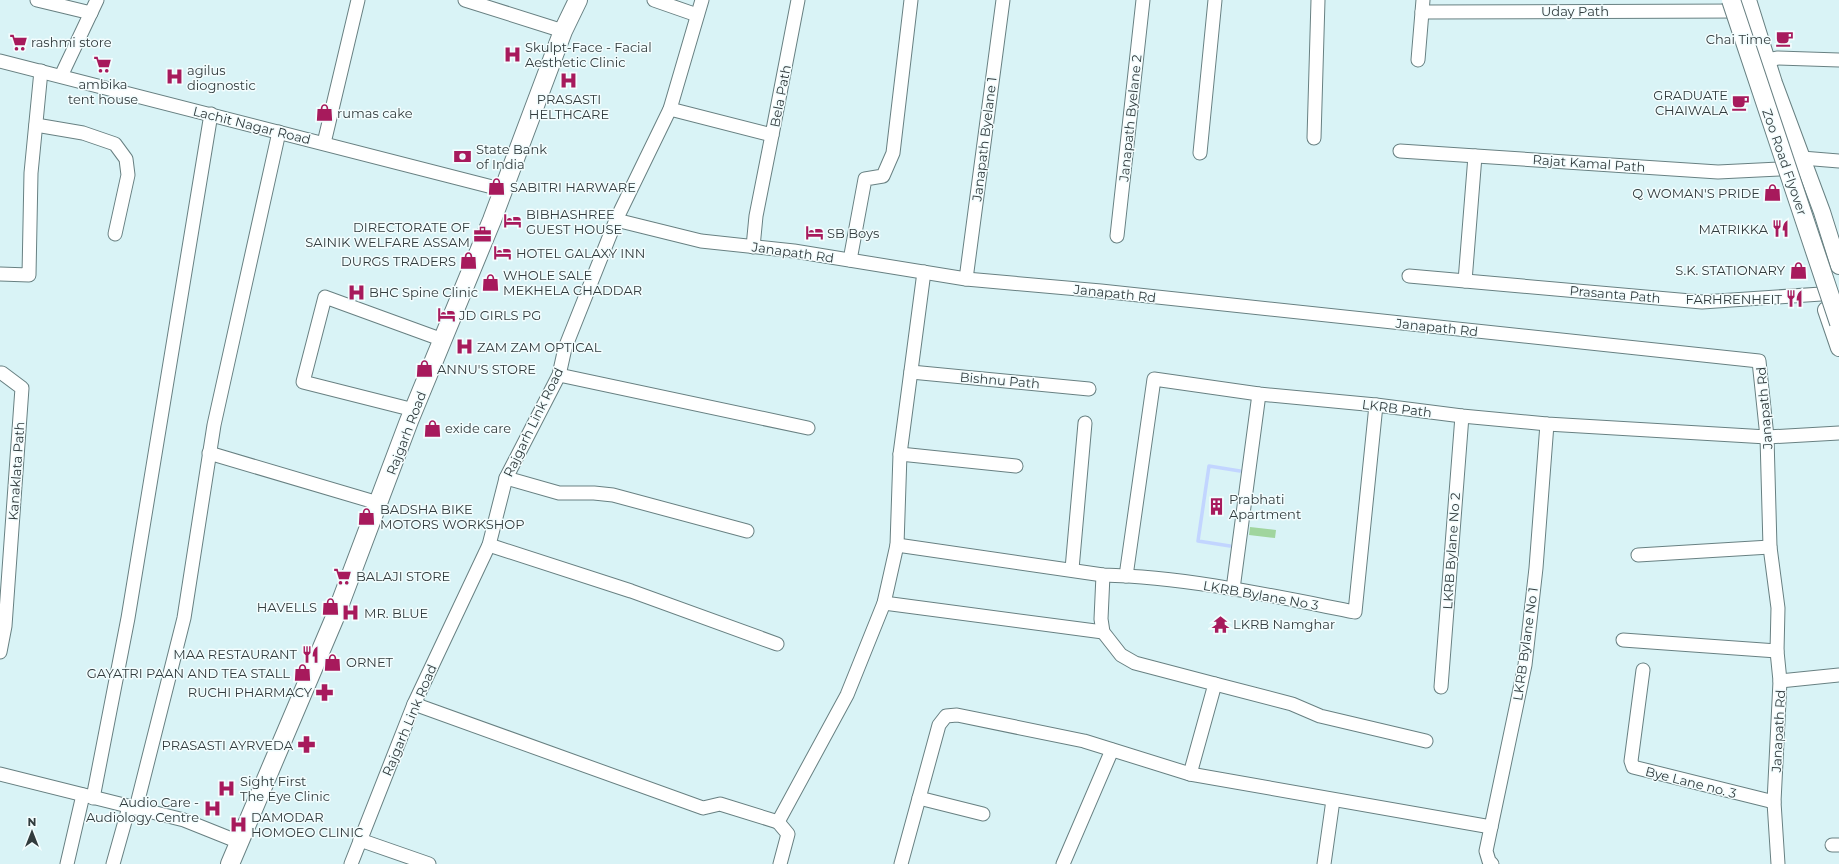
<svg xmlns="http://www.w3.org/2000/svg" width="1839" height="864" viewBox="0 0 1839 864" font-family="Montserrat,sans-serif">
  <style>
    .green { fill: #a0d59e }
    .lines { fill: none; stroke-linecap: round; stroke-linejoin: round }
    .stream { stroke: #c2d5ff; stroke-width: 3.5 }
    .minor-casing { stroke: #688082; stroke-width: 15 }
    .tertiary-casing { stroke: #688082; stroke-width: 18 }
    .secondary-casing { stroke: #688082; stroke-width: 20 }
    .minor { stroke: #fff; stroke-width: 13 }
    .tertiary { stroke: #fff; stroke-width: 16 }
    .secondary { stroke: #fff; stroke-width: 18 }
    .secondary-bridge-casing { stroke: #688082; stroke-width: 20; stroke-linecap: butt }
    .secondary-bridge { stroke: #fff; stroke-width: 18 }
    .labels { text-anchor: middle; stroke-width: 3; stroke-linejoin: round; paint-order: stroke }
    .street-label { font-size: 13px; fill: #313b3d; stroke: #f3fdfe }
    .poi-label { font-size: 13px; fill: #313b3d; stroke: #f3fdfe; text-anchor: start }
  </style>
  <rect width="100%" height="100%" fill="#d9f3f6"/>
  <path class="green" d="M1250,527l26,3 -1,8 -26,-3z"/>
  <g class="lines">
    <path class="stream" d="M1230,546l-32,-5 11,-75 31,5"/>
    <defs>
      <g id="minor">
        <path d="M37,0l54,13"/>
        <path d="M465,0l98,31"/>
        <path d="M654,0l43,15"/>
        <path d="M1422,12l320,-1"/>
        <path d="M1418,60l5,-60"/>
        <path d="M1767,60l11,-2 61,2"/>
        <path d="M0,61l504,129"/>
        <path d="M61,76l36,-76"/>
        <path d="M670,109l102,26 26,-135"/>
        <path d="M36,125l47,8 32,11 11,15 2,16 -13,59"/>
        <path d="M1314,138l4,-138"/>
        <path d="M324,143l34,-143"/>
        <path d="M1400,151l318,21 61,-3"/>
        <path d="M1200,153l15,-153"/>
        <path d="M1802,158l37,3"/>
        <path d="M616,220l85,21 93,10 172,28 135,12 658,70 8,76 3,110 8,61 -1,43 3,30 -6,121 4,62"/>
        <path d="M1117,236l26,-236"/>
        <path d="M753,247l3,-31 16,-81"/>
        <path d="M850,260l15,-81 18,-3 10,-23 18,-153"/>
        <path d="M0,274l29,1 2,-102 10,-102"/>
        <path d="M1409,276l293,26 119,-8"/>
        <path d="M966,279l37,-279"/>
        <path d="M1465,281l10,-125"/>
        <path d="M911,372l178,17"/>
        <path d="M0,373h2l20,15 -17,238 -5,26"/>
        <path d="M559,375l249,53"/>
        <path d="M414,410l-111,-28 22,-85 118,43"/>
        <path d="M209,453l169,50"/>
        <path d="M900,454l116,12"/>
        <path d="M506,478l53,15h35l19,2 134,36"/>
        <path d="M489,545l142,46 146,53"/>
        <path d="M897,545l206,30c84,2 170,21 252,37l21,-207"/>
        <path d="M1638,555l132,-8"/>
        <path d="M1072,569l13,-146"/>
        <path d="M1103,575l-2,44 2,13 18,23 14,8 80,21 -25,90"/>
        <path d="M1126,576l28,-197 105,15 117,11 86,11 85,8 220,13 72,-4"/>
        <path d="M1233,589l26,-195"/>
        <path d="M884,603l219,29"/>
        <path d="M1623,640l154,11"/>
        <path d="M1643,670l-12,91 2,6 141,35"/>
        <path d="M1780,681l59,-6"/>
        <path d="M1215,684l77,20 28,12 106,25"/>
        <path d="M1441,687l21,-271"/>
        <path d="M414,704l289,104 17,-4 58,18 69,-127 37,-92 13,-58 3,-91 24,-182"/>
        <path d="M0,774l184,46 55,22"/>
        <path d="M93,798l35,-180 83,-504"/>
        <path d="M919,798l64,16"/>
        <path d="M136,808l48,-190 30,-193 65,-293"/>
        <path d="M778,822l10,12 -8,30"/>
        <path d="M360,840l69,24"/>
        <path d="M1832,845h7"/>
        <path d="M67,864l16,-69"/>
        <path d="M113,864l16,-57"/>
        <path d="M351,864l63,-160 75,-159 17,-67 53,-103 6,-27 51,-128 54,-111 32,-109"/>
        <path d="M901,864l38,-139 7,-9 11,-1 127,26 106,33 301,53"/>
        <path d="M1063,864l49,-114"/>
        <path d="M1324,864l9,-64"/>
        <path d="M1492,864l-3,-3 -3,-10 39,-186 11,-97 11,-144"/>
      </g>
      <g id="tertiary">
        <path d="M1748,0l26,83 48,129 17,54"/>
        <path d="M1826,310l13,38"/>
      </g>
      <path id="secondary" d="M230,864l105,-247 74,-196 83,-201 71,-189 15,-31"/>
    </defs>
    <use href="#minor" class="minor-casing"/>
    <use href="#tertiary" class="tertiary-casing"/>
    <use href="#secondary" class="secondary-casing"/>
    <use href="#minor" class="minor"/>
    <use href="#tertiary" class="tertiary"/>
    <use href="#secondary" class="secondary"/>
    <defs>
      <path id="secondary-bridge" d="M1731,0l108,323"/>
    </defs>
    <use href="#secondary-bridge" class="secondary-bridge-casing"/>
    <use href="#secondary-bridge" class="secondary-bridge"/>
  </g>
  <defs>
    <symbol id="cafe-bare" viewBox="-9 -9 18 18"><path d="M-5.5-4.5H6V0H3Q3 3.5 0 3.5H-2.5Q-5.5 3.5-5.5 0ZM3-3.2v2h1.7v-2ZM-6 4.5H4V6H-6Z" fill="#a71a5c" stroke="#f3fdfe" stroke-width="2.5" paint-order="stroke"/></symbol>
    <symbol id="supermarket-bare" viewBox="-9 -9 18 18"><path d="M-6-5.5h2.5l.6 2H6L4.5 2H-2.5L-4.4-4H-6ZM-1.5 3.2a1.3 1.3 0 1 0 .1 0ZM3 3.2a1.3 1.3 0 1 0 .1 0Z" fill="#a71a5c" stroke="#f3fdfe" stroke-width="2.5" paint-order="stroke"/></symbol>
    <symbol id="hospital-bare" viewBox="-9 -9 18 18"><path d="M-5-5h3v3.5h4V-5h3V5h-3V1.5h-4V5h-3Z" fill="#a71a5c" stroke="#f3fdfe" stroke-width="2.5" paint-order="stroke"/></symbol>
    <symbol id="shop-bare" viewBox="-9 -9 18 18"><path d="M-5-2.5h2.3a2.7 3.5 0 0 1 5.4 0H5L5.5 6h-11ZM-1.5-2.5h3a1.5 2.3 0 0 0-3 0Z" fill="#a71a5c" stroke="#f3fdfe" stroke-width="2.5" paint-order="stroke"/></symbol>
    <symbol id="bank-bare" viewBox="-9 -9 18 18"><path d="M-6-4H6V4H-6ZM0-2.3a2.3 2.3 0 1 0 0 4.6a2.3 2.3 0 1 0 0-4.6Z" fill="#a71a5c" stroke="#f3fdfe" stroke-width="2.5" paint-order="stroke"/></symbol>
    <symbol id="hotel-bare" viewBox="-9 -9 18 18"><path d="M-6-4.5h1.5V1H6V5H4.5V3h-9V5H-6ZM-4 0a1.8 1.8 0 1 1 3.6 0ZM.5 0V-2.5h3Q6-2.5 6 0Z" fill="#a71a5c" stroke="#f3fdfe" stroke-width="2.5" paint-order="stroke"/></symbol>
    <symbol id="restaurant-bare" viewBox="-9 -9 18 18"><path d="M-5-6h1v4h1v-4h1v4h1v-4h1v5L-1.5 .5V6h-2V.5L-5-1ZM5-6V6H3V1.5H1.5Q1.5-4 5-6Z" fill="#a71a5c" stroke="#f3fdfe" stroke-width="2.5" paint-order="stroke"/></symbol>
    <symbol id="office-bare" viewBox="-9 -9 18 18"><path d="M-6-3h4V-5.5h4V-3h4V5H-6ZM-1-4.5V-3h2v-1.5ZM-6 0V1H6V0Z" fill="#a71a5c" stroke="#f3fdfe" stroke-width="2.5" paint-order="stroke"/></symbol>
    <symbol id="building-bare" viewBox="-9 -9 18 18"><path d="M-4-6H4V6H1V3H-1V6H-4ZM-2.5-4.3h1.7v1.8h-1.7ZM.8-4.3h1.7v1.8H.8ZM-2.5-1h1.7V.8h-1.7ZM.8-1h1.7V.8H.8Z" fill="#a71a5c" stroke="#f3fdfe" stroke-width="2.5" paint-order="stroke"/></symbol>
    <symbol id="temple-bare" viewBox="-9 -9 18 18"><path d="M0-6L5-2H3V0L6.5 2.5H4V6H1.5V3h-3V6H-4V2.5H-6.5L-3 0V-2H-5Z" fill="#a71a5c" stroke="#f3fdfe" stroke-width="2.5" paint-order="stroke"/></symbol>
    <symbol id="pharmacy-bare" viewBox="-9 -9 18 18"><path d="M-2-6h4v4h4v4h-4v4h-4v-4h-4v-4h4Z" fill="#a71a5c" stroke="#f3fdfe" stroke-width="2.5" paint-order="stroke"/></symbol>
  </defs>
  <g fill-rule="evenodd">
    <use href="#cafe-bare" x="1772" y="26" width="25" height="25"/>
    <use href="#supermarket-bare" x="6" y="30" width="25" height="25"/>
    <use href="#hospital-bare" x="500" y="42" width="25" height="25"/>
    <use href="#supermarket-bare" x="90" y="52" width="25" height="25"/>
    <use href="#hospital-bare" x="162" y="64" width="25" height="25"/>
    <use href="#hospital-bare" x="556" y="68" width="25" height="25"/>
    <use href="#cafe-bare" x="1728" y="90" width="25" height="25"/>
    <use href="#shop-bare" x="312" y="100" width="25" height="25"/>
    <use href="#bank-bare" x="450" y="144" width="25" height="25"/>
    <use href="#shop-bare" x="484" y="174" width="25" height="25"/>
    <use href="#shop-bare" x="1760" y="180" width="25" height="25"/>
    <use href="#hotel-bare" x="500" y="208" width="25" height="25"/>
    <use href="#restaurant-bare" x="1768" y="216" width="25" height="25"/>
    <use href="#hotel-bare" x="802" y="220" width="25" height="25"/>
    <use href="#office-bare" x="470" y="222" width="25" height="25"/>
    <use href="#hotel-bare" x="490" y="240" width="25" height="25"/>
    <use href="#shop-bare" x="456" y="248" width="25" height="25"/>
    <use href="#shop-bare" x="1786" y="258" width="25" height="25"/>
    <use href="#shop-bare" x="478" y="270" width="25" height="25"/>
    <use href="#hospital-bare" x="344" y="280" width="25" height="25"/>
    <use href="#restaurant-bare" x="1782" y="286" width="25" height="25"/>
    <use href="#hotel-bare" x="434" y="302" width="25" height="25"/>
    <use href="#hospital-bare" x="452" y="334" width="25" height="25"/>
    <use href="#shop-bare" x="412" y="356" width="25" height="25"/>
    <use href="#shop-bare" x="420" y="416" width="25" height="25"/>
    <use href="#building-bare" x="1204" y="494" width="25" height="25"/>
    <use href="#shop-bare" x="354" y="504" width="25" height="25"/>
    <use href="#supermarket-bare" x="330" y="564" width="25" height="25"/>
    <use href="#shop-bare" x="318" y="594" width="25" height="25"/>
    <use href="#hospital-bare" x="338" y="600" width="25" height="25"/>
    <use href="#temple-bare" x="1208" y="612" width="25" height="25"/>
    <use href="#restaurant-bare" x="298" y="642" width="25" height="25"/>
    <use href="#shop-bare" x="320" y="650" width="25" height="25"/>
    <use href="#shop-bare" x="290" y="660" width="25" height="25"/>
    <use href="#pharmacy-bare" x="312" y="680" width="25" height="25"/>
    <use href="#pharmacy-bare" x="294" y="732" width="25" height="25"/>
    <use href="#hospital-bare" x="214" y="776" width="25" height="25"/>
    <use href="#hospital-bare" x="200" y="796" width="25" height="25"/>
    <use href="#hospital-bare" x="226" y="812" width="25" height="25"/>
  </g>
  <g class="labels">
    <g class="street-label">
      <text x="1575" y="16">Uday Path</text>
      <text transform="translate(780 96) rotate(-79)" y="5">Bela Path</text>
      <text transform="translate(1130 118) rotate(-84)" y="5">Janapath Byelane 2</text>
      <text transform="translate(252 125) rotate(14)" y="5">Lachit Nagar Road</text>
      <text transform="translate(984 139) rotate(-83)" y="5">Janapath Byelane 1</text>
      <text transform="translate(1785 162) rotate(71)" y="5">Zoo Road Flyover</text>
      <text transform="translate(1589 163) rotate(4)" y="5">Rajat Kamal Path</text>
      <text transform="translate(793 252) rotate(8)" y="5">Janapath Rd</text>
      <text transform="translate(1115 293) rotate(6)" y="5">Janapath Rd</text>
      <text transform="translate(1615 294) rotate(5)" y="5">Prasanta Path</text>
      <text transform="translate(1437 327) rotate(6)" y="5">Janapath Rd</text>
      <text transform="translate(1000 380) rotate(5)" y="5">Bishnu Path</text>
      <text transform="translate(1397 408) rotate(7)" y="5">LKRB Path</text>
      <text transform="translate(1764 408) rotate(-95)" y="5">Janapath Rd</text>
      <text transform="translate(533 422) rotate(-64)" y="5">Rajgarh Link Road</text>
      <text transform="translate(406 433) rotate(-69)" y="5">Rajgarh Road</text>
      <text transform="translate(16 471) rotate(-86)" y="5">Kanaklata Path</text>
      <text transform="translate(1451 551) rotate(-86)" y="5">LKRB Bylane No 2</text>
      <text transform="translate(1261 595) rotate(10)" y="5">LKRB Bylane No 3</text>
      <text transform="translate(1525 644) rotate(-82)" y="5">LKRB Bylane No 1</text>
      <text transform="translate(409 720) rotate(-67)" y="5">Rajgarh Link Road</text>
      <text transform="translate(1778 731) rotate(-87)" y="5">Janapath Rd</text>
      <text transform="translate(1691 782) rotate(14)" y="5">Bye Lane no. 3</text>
    </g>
    <g class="poi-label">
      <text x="1771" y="44" text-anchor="end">Chai Time</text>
      <text x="31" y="47">rashmi store</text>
      <text x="525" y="52">Skulpt-Face - Facial<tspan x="525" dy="15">Aesthetic Clinic</tspan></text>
      <text x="187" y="75">agilus<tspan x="187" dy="15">diognostic</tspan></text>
      <text x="103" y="89" text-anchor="middle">ambika<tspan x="103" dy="15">tent house</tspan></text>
      <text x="1728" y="100" text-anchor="end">GRADUATE<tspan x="1728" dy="15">CHAIWALA</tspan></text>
      <text x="569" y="104" text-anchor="middle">PRASASTI<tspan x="569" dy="15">HELTHCARE</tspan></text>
      <text x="337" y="118">rumas cake</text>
      <text x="476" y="154">State Bank<tspan x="476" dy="15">of India</tspan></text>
      <text x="510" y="192">SABITRI HARWARE</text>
      <text x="1760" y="198" text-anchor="end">Q WOMAN'S PRIDE</text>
      <text x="526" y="219">BIBHASHREE<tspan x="526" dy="15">GUEST HOUSE</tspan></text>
      <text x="470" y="232" text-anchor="end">DIRECTORATE OF<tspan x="470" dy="15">SAINIK WELFARE ASSAM</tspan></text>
      <text x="1768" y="234" text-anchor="end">MATRIKKA</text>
      <text x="827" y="238">SB Boys</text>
      <text x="516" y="258">HOTEL GALAXY INN</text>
      <text x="456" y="266" text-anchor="end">DURGS TRADERS</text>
      <text x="1785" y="275" text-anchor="end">S.K. STATIONARY</text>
      <text x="503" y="280">WHOLE SALE<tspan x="503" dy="15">MEKHELA CHADDAR</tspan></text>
      <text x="369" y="297">BHC Spine Clinic</text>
      <text x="1782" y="304" text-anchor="end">FARHRENHEIT</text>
      <text x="459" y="320">JD GIRLS PG</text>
      <text x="477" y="352">ZAM ZAM OPTICAL</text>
      <text x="437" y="374">ANNU'S STORE</text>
      <text x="445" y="433">exide care</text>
      <text x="1229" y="504">Prabhati<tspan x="1229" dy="15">Apartment</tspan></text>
      <text x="380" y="514">BADSHA BIKE<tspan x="380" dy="15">MOTORS WORKSHOP</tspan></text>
      <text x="356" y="581">BALAJI STORE</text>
      <text x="317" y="612" text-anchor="end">HAVELLS</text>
      <text x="364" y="618">MR. BLUE</text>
      <text x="1233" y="629">LKRB Namghar</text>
      <text x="297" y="659" text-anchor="end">MAA RESTAURANT</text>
      <text x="346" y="667">ORNET</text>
      <text x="290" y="678" text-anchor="end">GAYATRI PAAN AND TEA STALL</text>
      <text x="312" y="697" text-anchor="end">RUCHI PHARMACY</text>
      <text x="293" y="750" text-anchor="end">PRASASTI AYRVEDA</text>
      <text x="240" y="786">Sight First<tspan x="240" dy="15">The Eye Clinic</tspan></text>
      <text x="199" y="807" text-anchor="end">Audio Care -<tspan x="199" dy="15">Audiology Centre</tspan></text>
      <text x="251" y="822">DAMODAR<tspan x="251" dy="15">HOMOEO CLINIC</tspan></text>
    </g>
  </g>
  <g transform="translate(32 832)" stroke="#f3fdfe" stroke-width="3" paint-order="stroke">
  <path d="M0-3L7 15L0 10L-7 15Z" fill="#313b3d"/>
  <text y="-6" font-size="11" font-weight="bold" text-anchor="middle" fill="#313b3d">N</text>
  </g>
</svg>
